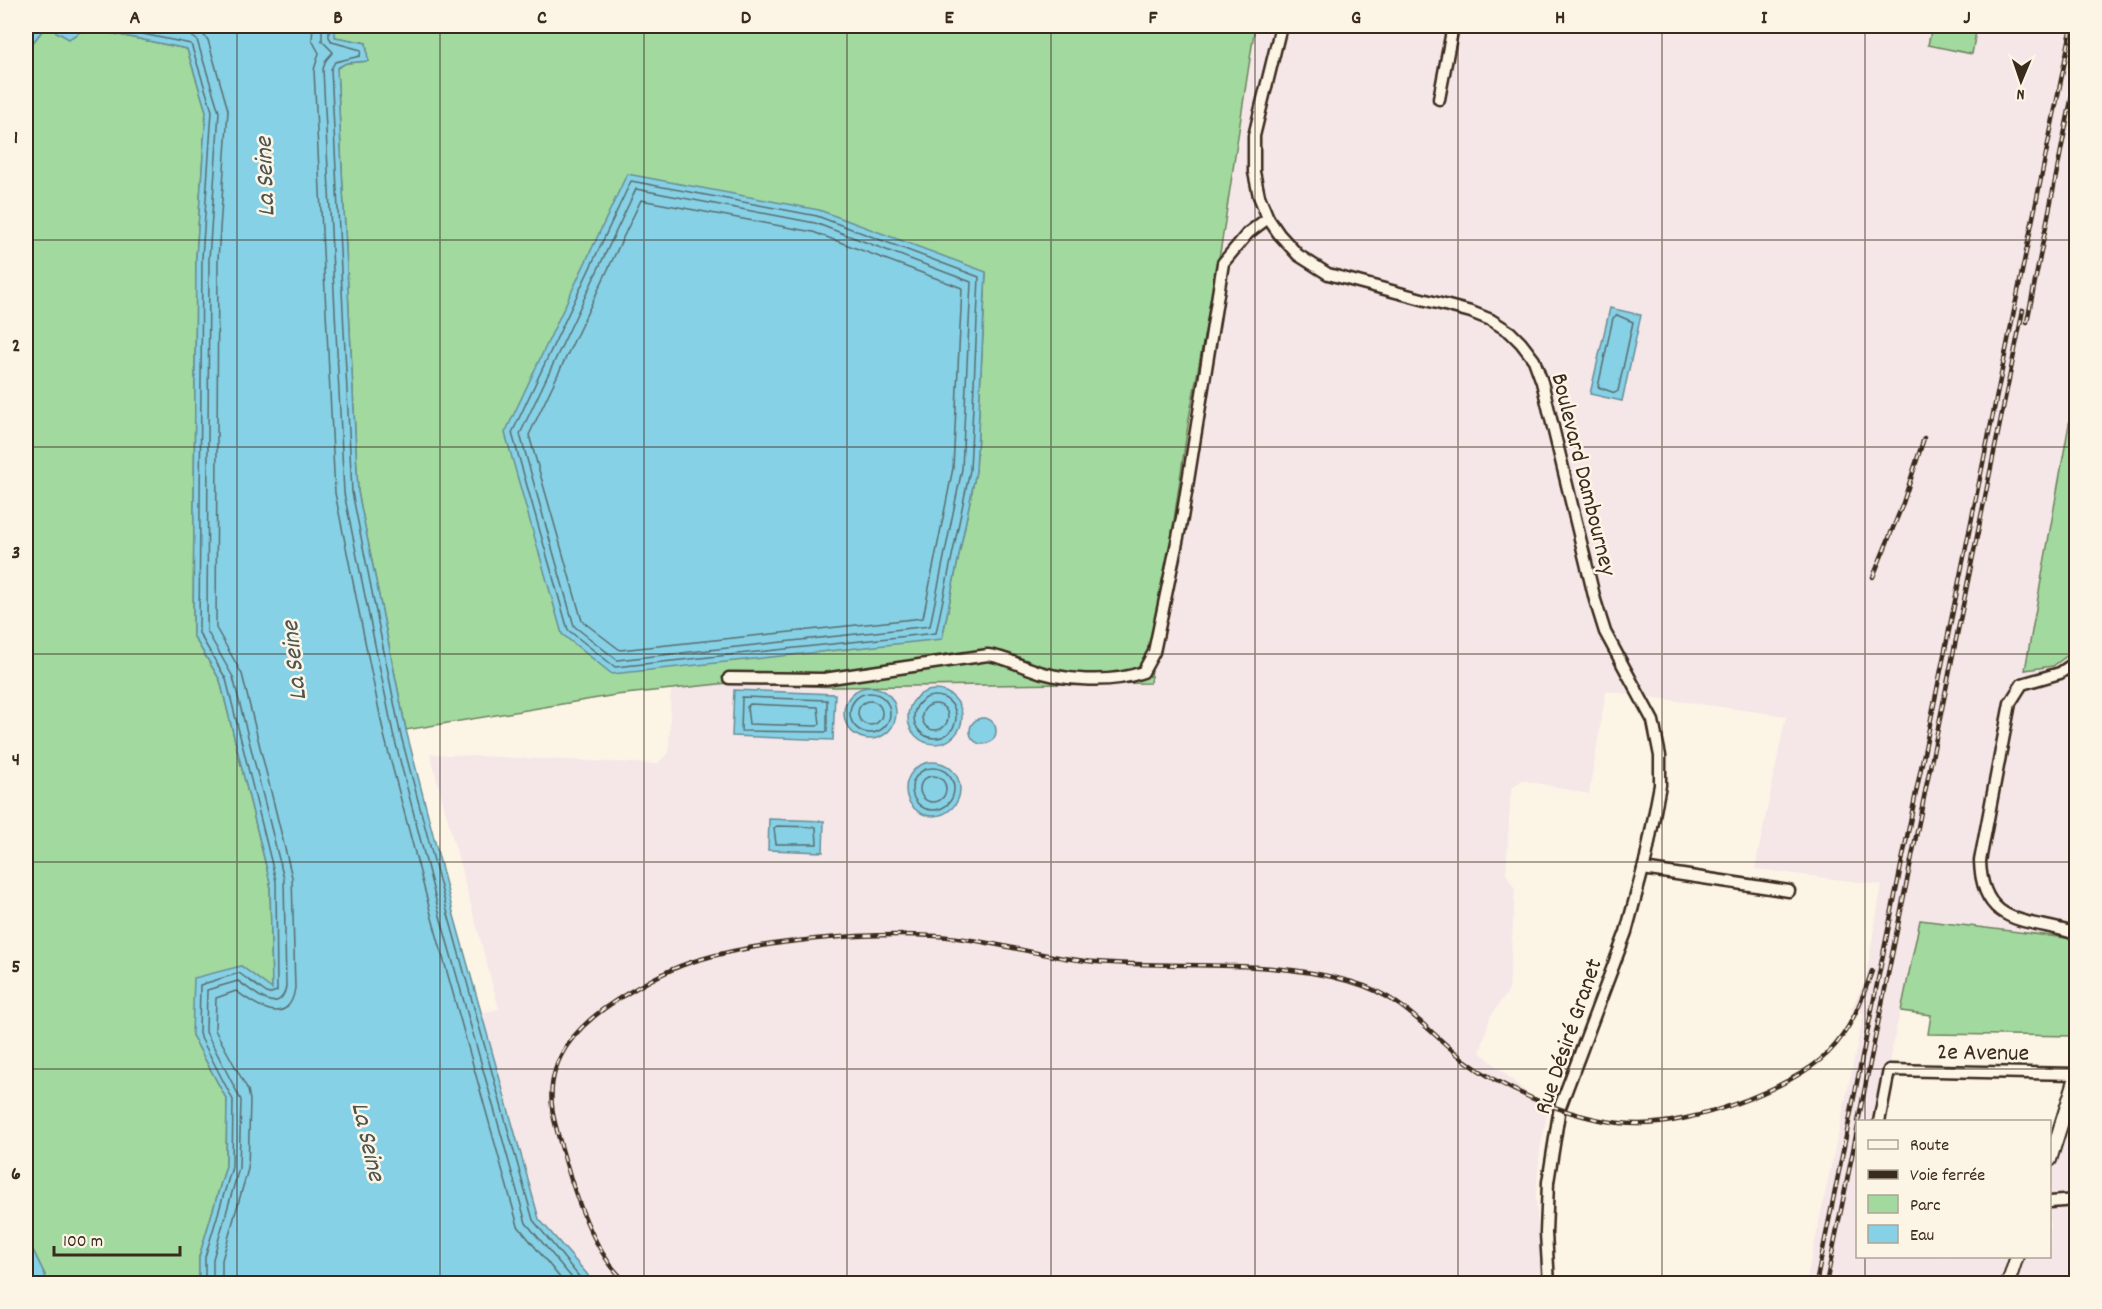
<svg xmlns="http://www.w3.org/2000/svg" width="2102" height="1309" viewBox="0 0 2102 1309" font-family="Dekko,sans-serif">
  <style>
    .built { fill: #f5e6e8 }
    .green { fill: #a1d99e; stroke: #6e825e; stroke-width: 1.5; fill-rule: evenodd }
    .water { fill: #86d1e6; stroke: #688e96; stroke-width: 1.5 }
    .lines { fill: none; stroke-linecap: round; stroke-linejoin: round }
    .shore { stroke: #596d6e; stroke-width: 1.5 }
    .minor-casing { stroke: #3b2a1e; stroke-width: 15 }
    .major-casing { stroke: #3b2a1e; stroke-width: 16 }
    .minor { stroke: #fcf5e5; stroke-width: 10 }
    .major { stroke: #fcf5e5; stroke-width: 12 }
    .rail-casing { stroke: #3b2a1e; stroke-width: 4.5 }
    .rail { stroke: #fcf5e5; stroke-width: 2; stroke-dasharray: 7; stroke-linecap: butt }
    .grid { fill: none; stroke: #3b2a1e; stroke-width: 1.5; stroke-opacity: 0.55 }
    .labels { text-anchor: middle; stroke-width: 5; stroke-linejoin: round; paint-order: stroke }
    .street-label { font-size: 24px; fill: #3b2a1e; stroke: #fcf5e5 }
    .water-label { font-size: 26px; font-style: italic; fill: #4e5450; stroke: #fcf5e5 }
    .neatline { fill: none; stroke: #3b2a1e; stroke-width: 2 }
    .grid-label { font-size: 20px; text-anchor: middle; font-weight: bold; fill: #3b2a1e }
  </style>
  <rect width="100%" height="100%" fill="#fcf5e5"/>
  <filter id="ink" filterUnits="userSpaceOnUse"><feTurbulence type="fractalNoise" baseFrequency=".0167" numOctaves="2"/><feDisplacementMap in="SourceGraphic" scale="12" xChannelSelector="R" yChannelSelector="G"/><feConvolveMatrix kernelMatrix="1 2 1 2 8 2 1 2 1" color-interpolation-filters="sRGB"/></filter>
  <g filter="url(#ink)">
    <path class="built" d="M1255,26h677l-4,19 44,8 5,-27h99v359l-51,285 28,-4 23,-17v291l-156,-19 -44,200 -18,1v134h192v-110l26,-81v218h-270l58,-270 -13,-4 14,-28 17,-96 -127,-16 31,-153 -180,-25 -17,103 -67,-14 -11,9 -5,85 9,15 -6,101 -19,27 -10,35 68,59 -8,38 -4,48 5,86h-949l-5,-9 -48,-55 -58,-206 18,-4 -69,-255 227,10 12,-12 2,-66 518,-268 32,-171z"/>
    <g class="green">
      <path d="M46,26l40,2 101,21 19,62 -10,147 -3,377 27,45 50,202 2,108 -31,-24 -49,69 35,65 -1,66 -27,91v26h-153l-1,-8 -19,-39v-1198l4,8z"/>
      <path d="M335,26h920l-34,221 -32,171 -39,265 -315,4 -107,-4 -112,12 -210,35 -48,-238 -21,-424 9,-5 22,-2 -2,-18 -31,-6zM986,272l-10,199 -34,168z"/>
      <path d="M1932,26h45l-5,28 -44,-9z"/>
      <path d="M2076,385v144l-4,15 4,3v102l-23,17 -28,4z"/>
      <path d="M1920,920l155,19 1,97 -148,-2 3,-19 -30,-4z"/>
    </g>
    <g class="water">
      <path d="M26,26h309v11l31,6 2,18 -22,2 -9,5 21,424 48,238 47,182 86,307 48,55 5,9h-393v-26l27,-91 1,-66 -35,-65 2,-57 47,-12 31,23 -2,-107 -50,-202 -27,-45 3,-377 10,-147 -19,-62 -101,-21 -17,11 -23,-13 -16,20 -4,-8z"/>
      <path d="M627,174l192,36 167,62 -10,199 -34,168 -330,35 -50,-40 -57,-201z"/>
      <path d="M1610,308l31,7 -19,86 -32,-7z"/>
      <circle cx="870" cy="713" r="26"/>
      <path d="M734,690l101,4 -2,46 -101,-4z"/>
      <circle cx="935" cy="717" r="27"/>
      <circle cx="983" cy="731" r="13"/>
      <circle cx="933" cy="789" r="27"/>
      <path d="M769,819l55,2 -1,31 -55,-2z"/>
      <path d="M26,1236l19,39 1,8h-20z"/>
    </g>
    <g class="lines">
      <g class="shore">
        <path d="M104,26l87,18 21,67 -10,147 -3,375 27,46 50,202 1,110 -9,3 -29,-21 -39,12 -1,49 34,66 -1,67 -27,90v27"/>
        <path d="M142,26l48,9 7,5 22,72 -10,147 -2,372 26,46 51,202 2,108c-7,32 -35,2 -48,-6l-31,9 -1,42 35,68 -2,68 -26,91v25"/>
        <path d="M186,26l13,4 9,10 20,70 -10,149 -2,369 26,46 50,203 3,111c-6,42 -41,16 -59,3l-20,7 -1,32 33,60 2,10 -2,69 -26,91v24"/>
        <path d="M313,26l-1,14 7,13 -5,17 21,423 49,242 48,183 86,308 47,58"/>
        <path d="M322,26v15l11,11 -7,8 -3,9 21,424 49,240 47,183 86,307 51,61"/>
        <path d="M329,26v11l3,5 29,8 -1,6 -25,6 -4,7 21,423 48,240 48,182 85,306 52,64"/>
        <path d="M631,181l186,35 162,61 -9,193 -34,163 -321,34 -47,-37 -56,-197z"/>
        <path d="M636,189l179,34 156,59 -9,187 -32,157 -313,34 -43,-34 -54,-192z"/>
        <path d="M641,200l172,32 149,56 -9,180 -30,150 -303,32 -38,-29 -53,-186z"/>
        <path d="M1617,315l16,7 -15,69 -3,2 -17,-6 15,-69z"/>
        <circle cx="870" cy="713" r="20"/>
        <circle cx="935" cy="717" r="21"/>
        <path d="M742,697l85,3v32l-86,-1z"/>
        <circle cx="870" cy="713" r="12"/>
        <circle cx="935" cy="717" r="13"/>
        <path d="M750,704l68,3 2,17 -3,2 -68,-2 -2,-17z"/>
        <circle cx="933" cy="789" r="21"/>
        <circle cx="933" cy="789" r="13"/>
        <path d="M777,826l39,1 1,17h-41l-2,-16z"/>
      </g>
      <defs>
        <g id="minor">
          <path d="M1281,26l-27,110v36l5,24 9,22 11,16 19,21 30,19 143,38 20,8 19,12 11,11 13,17 8,22 53,218 10,32 48,89 7,35v29l-14,73 -20,74 -66,175 -12,75 -2,51 3,51"/>
          <path d="M1439,99l14,-73"/>
          <path d="M2076,662l-16,11 -38,11 -12,19 -30,158c2,68 51,57 96,73"/>
          <path d="M729,678l95,1 164,-24c16,2 26,8 40,13 32,13 83,16 115,4l11,-20 28,-134 41,-255 25,-30 20,-15"/>
          <path d="M1643,869l146,22"/>
          <path d="M1879,1122l10,-52 187,4"/>
          <path d="M2050,1202l26,-2"/>
        </g>
        <g id="major">
          <path d="M2050,1160l26,-83"/>
          <path d="M2008,1284l9,-28"/>
        </g>
      </defs>
      <use href="#minor" class="minor-casing"/>
      <use href="#major" class="major-casing"/>
      <use href="#minor" class="minor"/>
      <use href="#major" class="major"/>
      <defs>
        <g id="rail">
          <path d="M2027,322l49,-247"/>
          <path d="M1873,577l29,-71 22,-68"/>
          <path d="M1858,1122l165,-812"/>
          <path d="M629,1284c-39,-29 -62,-114 -74,-161 -16,-63 24,-101 73,-130 22,-13 45,-26 70,-33 67,-20 168,-28 238,-24 54,3 106,22 160,26 85,7 174,-4 256,20 50,14 73,47 111,77 43,33 120,65 175,65 52,1 152,-34 190,-71 23,-23 33,-51 44,-82"/>
          <path d="M1816,1284l256,-1258"/>
          <path d="M1826,1284l32,-158"/>
        </g>
      </defs>
      <use href="#rail" class="rail-casing"/>
      <use href="#rail" class="rail"/>
    </g>
  </g>
  <path class="grid" d="M237,26v1258M440,26v1258M644,26v1258M847,26v1258M1051,26v1258M1255,26v1258M1458,26v1258M1662,26v1258M1865,26v1096M26,240h2050M26,447h2050M26,654h2050M26,862h2050M26,1069h2050M1865,1256v28"/>
  <g class="labels">
    <g class="street-label">
      <text transform="translate(1585 474) rotate(76)" y="8">Boulevard Dambourney</text>
      <text transform="translate(1567 1036) rotate(-71)" y="8">Rue Désiré Granet</text>
      <text transform="translate(1983 1051) rotate(1)" y="8">2e Avenue</text>
    </g>
    <g class="water-label">
      <text transform="translate(263 177) rotate(-92)" y="9">La Seine</text>
      <text transform="translate(292 661) rotate(-96)" y="9">La Seine</text>
      <text transform="translate(370 1141) rotate(77)" y="9">La Seine</text>
    </g>
  </g>
  <rect width="2102" height="1309" fill="none" stroke="#fcf5e5" stroke-width="66"/>
  <rect x="1856" y="1120" width="195" height="138" fill="#fcf5e5" stroke="#afa495" stroke-width="1.5"/>
  <rect x="1868" y="1140" width="30" height="9" fill="#fcf5e5" stroke="#afa495" stroke-width="1.5"/>
  <text x="1910" y="1150" font-size="18" fill="#3b2a1e">Route</text>
  <rect x="1868" y="1170" width="30" height="9" fill="#3b2a1e" stroke="#afa495" stroke-width="1.5"/>
  <text x="1910" y="1180" font-size="18" fill="#3b2a1e">Voie ferrée</text>
  <rect x="1868" y="1195" width="30" height="18" fill="#a1d99e" stroke="#afa495" stroke-width="1.5"/>
  <text x="1910" y="1210" font-size="18" fill="#3b2a1e">Parc</text>
  <rect x="1868" y="1225" width="30" height="18" fill="#86d1e6" stroke="#afa495" stroke-width="1.5"/>
  <text x="1910" y="1240" font-size="18" fill="#3b2a1e">Eau</text>
  <g transform="translate(2021 81) rotate(182)" stroke="#fcf5e5" stroke-width="4.5" paint-order="stroke">
  <path d="M0-4.5L10 22L0 15L-10 22Z" fill="#3b2a1e"/>
  <text y="-9" font-size="16" font-weight="bold" text-anchor="middle" fill="#3b2a1e">N</text>
  </g>
  <path d="M54 1246v9h126v-9" fill="none" stroke="#3b2a1e" stroke-width="3"/>
  <text x="63" y="1246" font-size="18" fill="#3b2a1e" stroke="#fcf5e5" stroke-width="4.5" paint-order="stroke">100 m</text>
  <rect x="33" y="33" width="2036" height="1243" class="neatline"/>
  <g class="grid-label">
    <text x="135" y="23">A</text>
    <text x="338" y="23">B</text>
    <text x="542" y="23">C</text>
    <text x="746" y="23">D</text>
    <text x="949" y="23">E</text>
    <text x="1153" y="23">F</text>
    <text x="1356" y="23">G</text>
    <text x="1560" y="23">H</text>
    <text x="1764" y="23">I</text>
    <text x="1967" y="23">J</text>
    <text x="16" y="143">1</text>
    <text x="16" y="351">2</text>
    <text x="16" y="558">3</text>
    <text x="16" y="765">4</text>
    <text x="16" y="972">5</text>
    <text x="16" y="1179">6</text>
  </g>
</svg>
